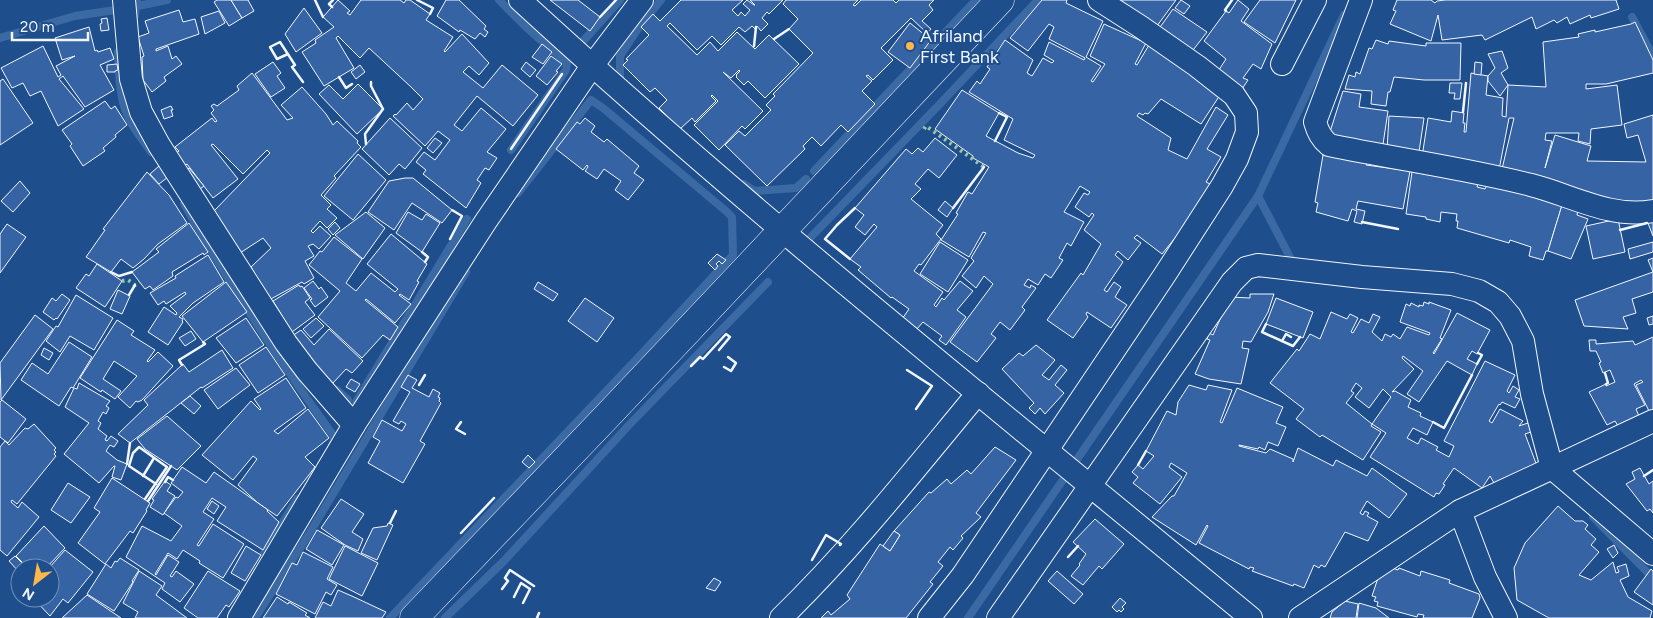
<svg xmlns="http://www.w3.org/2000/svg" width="1653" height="618" viewBox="0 0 1653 618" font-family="Figtree,sans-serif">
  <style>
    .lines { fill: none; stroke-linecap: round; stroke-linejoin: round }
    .stream { stroke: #3b69a3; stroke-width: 8 }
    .building { fill: #3563a3; stroke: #f2f6ff; fill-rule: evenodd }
    .minor-casing { stroke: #f2f6ff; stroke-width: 24 }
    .tertiary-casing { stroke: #f2f6ff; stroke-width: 29 }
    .minor { stroke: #1f4e8c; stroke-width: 22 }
    .tertiary { stroke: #1f4e8c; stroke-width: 28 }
    .hedge { stroke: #97c8a6; stroke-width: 4; stroke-dasharray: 2.5 4; stroke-linecap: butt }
    .wall { stroke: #f2f6ff; stroke-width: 2.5 }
    .poi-dot { fill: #ffb74d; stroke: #1f4e8c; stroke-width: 2 }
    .labels { text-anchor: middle; stroke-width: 4; stroke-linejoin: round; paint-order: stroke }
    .poi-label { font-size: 18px; fill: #f2f6ff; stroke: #1f4e8c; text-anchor: start }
  </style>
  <rect width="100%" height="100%" fill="#1f4e8c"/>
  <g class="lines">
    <g class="stream">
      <path d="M499,0l28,28 40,35 -1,7 -55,80"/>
      <path d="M133,7l34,-7"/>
      <path d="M135,15l2,-15"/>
      <path d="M1632,17l21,39"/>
      <path d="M0,38l75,-22 47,-7"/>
      <path d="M577,48l43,-48"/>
      <path d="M118,52c1,21 1,48 11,67 5,11 15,22 22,33"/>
      <path d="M624,84l-4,-4v-24l19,-29 22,-27"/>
      <path d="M814,171l162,-171"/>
      <path d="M744,184l10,7 42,-3 10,-9"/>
      <path d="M1258,196l34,65 6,2"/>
      <path d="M184,204c45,79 95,157 149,231l1,5 -2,5"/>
      <path d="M809,239l129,-133 100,-106"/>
      <path d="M337,390l11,10"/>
      <path d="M356,402l111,-183"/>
      <path d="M1593,517l60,61"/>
      <path d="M264,553l33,-54"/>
      <path d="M255,618l54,-84 157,-262"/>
      <path d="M390,618l244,-256 99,-107 -1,-38 -6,-6 -123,-103 -12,-8 -73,93"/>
      <path d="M445,618l59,-57 125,-136 139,-143"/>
      <path d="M968,618l290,-422 86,-181"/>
    </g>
  </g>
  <g class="building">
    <path d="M217,0h14l11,18 -13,8 -15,-24z"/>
    <path d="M231,0h17l6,11 -12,7z"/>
    <path d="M338,0l12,11 -3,2 3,2 11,-15h39l4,3 2,-3h4l20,14 -4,6 27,17 -9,14 1,1 17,-18 27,29 -10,12 -10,-9 -6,6 20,16 19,-23 36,30 -25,31 -36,-30 -23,29 8,6 19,-23 25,21 -19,23 10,6 -8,12 -4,-2 -8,12 4,3 -15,25 -43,-34 3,-4 -10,-8 8,-10 11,8 15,-20 -12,-9 -13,15 -32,-30 2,-2 1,1 11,-12 6,7 10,-11 -12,-12 -42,-39 -9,10 -22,-22 -2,2 18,30 -30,18 -22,-34 14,-9 -1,-3 19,-13 -11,-10z"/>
    <path d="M446,0h13l27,26 -2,3 4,3 -3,5 -5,-4 -5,6 -15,-9 -1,2 -22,-16z"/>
    <path d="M550,0h28l22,17 -10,14z"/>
    <path d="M681,0h62l-11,10 6,6 3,-4 4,4 5,-6 -7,-6 4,-4 7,5h1l-5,-5h33l-14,14 -2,-2 -5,6 6,6 -7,7 -4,-5 -2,3 -3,-3 -7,6 -6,-5 -18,18 -9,-9 -15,14 -27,-27 -3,3 30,29 13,-13 8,9 19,-19 18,17 14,-14 30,29 -34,34 -17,-17 -4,4 -8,-8 1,-1 -1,-1 4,-4 -1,-1 -8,8 -8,-6 40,39 -18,18 -3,-3 -23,24 -25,-25 24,-24 -6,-6 -1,1 5,5 -21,21 -3,-4 -12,11 -21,-21 8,-8 -12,-12 -5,4 -27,-27 5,-5 -2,-1 23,-24 -8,-8 12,-13 7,7z"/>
    <path d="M786,0h72l-5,5 2,1 6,-6h32l3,3 3,-3h35l-5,5 4,5 -11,11 9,8 -4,4 -16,-15 -30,30 12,12 -20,20 -5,-5 -2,1 6,5 -10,10 13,13 -27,28 -7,-7 -20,21 -9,-9 -9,9 2,3 -38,37 -42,-41 14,-14 6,5 26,-26 -5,-5 9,-9 -2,-2 40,-41 -24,-24 9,-10 -15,-15z"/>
    <path d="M1042,0h25l-1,3 37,18 -17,36 15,9 -10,15 2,1 12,-18 -15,-8 14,-32 42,19 -11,21 2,1 12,-20 73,47 -21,32 -40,-25 -13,15 -3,-1 -2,2 -4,-2 -2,3 34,22 -3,12 19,9 29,-52 12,8 -21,34 14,8 -15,25 4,2 -22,38 -26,32 -25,-19 -3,3 7,5 -13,17 -10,-9 -3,4 8,7 -19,28 3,2 7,-10 7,5 -6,10 12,8 -16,23 -24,-16 -1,2 2,3 -15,21 -26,-18 34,-47 2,2 18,-31 -17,-14 10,-15 -2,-2 -3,4 -14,-10 9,-14 4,2 2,-3 -10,-6 -16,26 20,10 -13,24 -4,-3 -8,15 4,2 -12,18 -6,-4 -7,11 -10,-6 -4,6 6,3 1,-3 5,3 -14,19 3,3 -15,20 -10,-8 -9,12 5,4 -19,24 -27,-20 43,-58 -9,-8 -8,12 -14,-12 12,-15 -3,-3 15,-25 -3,-1 -14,25 -28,-17 17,-26 -2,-1 12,-21 4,2 17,-27 -16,-9v-2l-38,-27 27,-39 37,23 -13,23 32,17 15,5 2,-3 -31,-15 9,-21 -44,-27 8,-11 3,3 10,-15 -3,-2 18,-27 28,20 -6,13 5,3 11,-18 9,5 2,-2 -10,-6 5,-13 35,18 1,-2 -36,-19 5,-12 -5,-3 -21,27 -18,-13z"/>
    <path d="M1114,0h62l-22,30z"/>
    <path d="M1181,0l9,6 -6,8 -9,-6z"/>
    <path d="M1238,0l11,9 -8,12 31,23 -11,25 -8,-5 -10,14 5,2 -8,12 -25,-16 11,-17 -22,-18 22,-30 3,2z"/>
    <path d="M1260,0h36l-21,43 -31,-21z"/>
    <path d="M1397,0h34l4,3 2,-2 8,-1h171l3,9 -28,9 -1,-3 -20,9 -3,-7 -10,6 -3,-3 -18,9 -4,-12 -47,23 -3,-5 -40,5 -4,-25 -7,26 -41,-17 6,-13 -3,-1z"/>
    <path d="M304,8l18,25 -26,19 -11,-18z"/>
    <path d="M1173,9l34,23 -17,22 -32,-24z"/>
    <path d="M179,10l4,12 12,-3 4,15 -43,15v2l12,-5 4,13 4,-3 6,8 -18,13 2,4 -14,11 -9,-12 -1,-23 2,-1 -6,-19 11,-4 -4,-12z"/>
    <path d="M219,11l6,12 -20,11 -4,-17z"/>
    <path d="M107,18l2,12 -8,1 -1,-7 2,-1 -1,-4z"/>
    <path d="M1635,22l18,38v13l-47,11h-20v5l31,-4 5,40 -31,4 -1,15 -12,-3 1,-8h-33l-1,7 7,1 -7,27 10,-33 36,11 -4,15 59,1 -8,-27 -11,3 -3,-14 29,-9v92h-17l-134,-38 12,-51h-5l-10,52 -77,-13 6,-39 23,4 1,-11 12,2 -1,10h2l-1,9h2l5,-59 17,3 -2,19 17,3 -1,18 4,1 2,-32 38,2 -3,-45 36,-5 -1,-3 17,-4v2l36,-8z"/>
    <path d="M910,23l21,17 -21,28 -22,-16z"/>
    <path d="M89,27l6,24 2,-1 1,2 12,-4 4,11 -14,6 14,25 -29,17 -22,-31 -4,3 25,30 -26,17 -17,-35 -11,5 -7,-13 -11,5 -11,-20 42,-22 15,31 3,-2 -5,-9 19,-10 -13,4 -7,-22z"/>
    <path d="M1376,40l12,4 1,-3 37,5v-3h35l-1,37h-36l-30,-3 -4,15h-2l-2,14 -15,-2 1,-13 -27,-2 4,-14 6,2 1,-5 4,2 9,-26 3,1z"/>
    <path d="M542,44l10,8 -9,12 -11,-7z"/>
    <path d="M1502,51l6,17 -7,5 7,12 -8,11 -12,-15v-5l7,-8 -7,-14z"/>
    <path d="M551,56l11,8 -6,7 2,1 -11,13 -11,-9z"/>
    <path d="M273,62l8,11 -4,3 8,12 -14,9 -16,-23z"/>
    <path d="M526,62l10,8 -6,7 -9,-8z"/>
    <path d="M1475,62l7,1 -1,12 -7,-1z"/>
    <path d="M117,64l1,6 -3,1v1h-8v-7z"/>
    <path d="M360,65l5,7 -9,7 -5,-7z"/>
    <path d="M252,73l35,47 6,-2 -12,-13 21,-18 24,27 7,11 4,-4 21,20 -1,2 4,4 -27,29 2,2 -15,17 10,10 -4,4 10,9 -10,10 -7,-7 -9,10 2,2 7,-7 11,10 -12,13 -6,-5 -5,2 6,10 -9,5 9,17 -10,6 -2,-2 -33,18 -18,-33 20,-19 -8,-10 -23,15 -25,-38 2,-1 -3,-3 56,-58 -3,-3 -24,24 -30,-30 -2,1 27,34 -25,19 -26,-34 -3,2 -9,-12 4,-3 -4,-4 37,-29 3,4 2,-1 -6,-8 3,-3 -3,-4 3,-2 3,2 22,-16 -2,-4z"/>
    <path d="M3,79l30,44 -33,22v-64z"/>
    <path d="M1450,83h12l-2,16h-6l1,-6h-6z"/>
    <path d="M358,84l25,25 -26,25 -38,-40 10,-9 14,14z"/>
    <path d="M1343,91l18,3 -2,13 29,4 -6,40 -53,-16z"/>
    <path d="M105,101l6,8 4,-3 12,19 -12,10 1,2 -13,11 2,3 -22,15 -13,-20 2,-2 -10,-14z"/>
    <path d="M171,106l2,4h-2l2,6 -9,3 -3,-9z"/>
    <path d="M1389,116l35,2 -5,34 -32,-2z"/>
    <path d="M390,118l32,30 -17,21 -6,-5 -10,11 -27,-26z"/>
    <path d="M585,118l10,8 -4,6 13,10 3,-3 32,27 -5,7 10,7 -16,20 -13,-10 6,-9 -17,-12 -7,10 -12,-8 3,-4 -1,-2 -4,5 -27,-21 21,-27 3,2z"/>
    <path d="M435,138l7,5 -9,10 -6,-5z"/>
    <path d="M935,138l22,17 -18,23 -11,-9 -13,15 6,5 -10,10 32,26 -7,9 5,5 -20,26 -2,-1 -5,7 29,21 -9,13 2,2 6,-9 2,2 16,-19 13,10 -16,19 9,7 -20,28 -7,-5 3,-4 -19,-14 -7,8 -14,-11 7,-10 -17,-12 -1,1 -33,-28 3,-3 -11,-8 27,-32 -3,-3 -9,11 -10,-8 9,-12 -9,-7 51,-59 6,5 6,-6 5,4z"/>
    <path d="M358,154l28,26 -33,40 -29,-24z"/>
    <path d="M1323,155l44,8 -1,2 44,6 -7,38 -45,-8 -2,8 9,2 -3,13 -8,-2 3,-11 -5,-2 -4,12 -32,-9 2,-9 -3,-1z"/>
    <path d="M159,166l9,11 -9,7 -9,-10z"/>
    <path d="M189,168l15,18 -4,3 -14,-19z"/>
    <path d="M147,172l22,23 18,28 -29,21 -14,15 -11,9 -12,-9 -10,13 -25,-15 19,-27 -2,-1z"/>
    <path d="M1412,172l66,11 -1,4 8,2 2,-4 76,17 -15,49h-2l-3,9 -14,-4 2,-9 -21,-7 -1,3 -52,-15 1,-7h-2l1,-7 -16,-2 -1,10 -14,-3v-2l-20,-3z"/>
    <path d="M405,178h8l39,32 -10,13 -30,-20 -18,27 -26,-18 21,-31z"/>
    <path d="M20,181l10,12 -17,19 -12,-11z"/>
    <path d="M945,201l8,7 -6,9 -9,-7z"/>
    <path d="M1562,205l16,5 -1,5 11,4 -17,40 -23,-8z"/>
    <path d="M366,212l19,16 -22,31 -28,-24z"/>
    <path d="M408,212l14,8 4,-6 14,9 -18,29 -26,-19z"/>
    <path d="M1653,217v19l-7,-18z"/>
    <path d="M1618,219l7,33 -32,7 -7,-33z"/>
    <path d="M335,222l5,6 -7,7 -5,-6z"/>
    <path d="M189,223l19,29 -4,3 -1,-2 -31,19 1,4 -20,14 -3,-4 -5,3 -13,-17 27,-20 -3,-3z"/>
    <path d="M7,224l19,13 -26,36v-39z"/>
    <path d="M391,234l36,30 -10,17 2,1 -10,18 -9,-6 -1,1 12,9 -16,19 -29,-24 -1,1 33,27 -8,13 -7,-5 -21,23 -44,-41 22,-26 -31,-26 11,-14 2,1 12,-15 28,22 -16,24 10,8 15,-18 24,19 3,-3 -31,-25z"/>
    <path d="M940,242l28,18 -20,32 -28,-18z"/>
    <path d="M1653,242v10l-23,7 -2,-10z"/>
    <path d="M717,254l9,6 -4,4 -3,-3 -3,3 2,2 -3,4 -7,-7z"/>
    <path d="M208,255l16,27 -31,21 -14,14 4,2 -1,2 1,1 -15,23 -20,-13 16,-25 12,8 1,-2 -7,-7 16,-12 -1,-2 -19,12 -2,-3 -6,4 -8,-12 26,-15 -1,-2z"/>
    <path d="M1653,258v34l-21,7 4,14 -13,4 5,12 -44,-3 -9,-26 78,-28 -5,-12z"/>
    <path d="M97,264l25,17 -17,26 -29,-19 10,-14 3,2z"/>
    <path d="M313,281l6,8 2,-2 7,10 -13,10 -5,-7 2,-1 -8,-11z"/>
    <path d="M226,282l21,30 -44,30 -21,-26z"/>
    <path d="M538,282l20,12 -5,7 -19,-12z"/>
    <path d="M299,285l1,2 2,-1 8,12 -5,4 10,13 -23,17 -19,-31z"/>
    <path d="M118,290l12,6 -8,18 -12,-5z"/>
    <path d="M62,294l8,6 -13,19 -1,-1 -2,2 -11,-8 9,-14 4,3z"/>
    <path d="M1250,294h24l-6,18 -17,30 -8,-1 -1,7 7,1 -8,35 -32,-5 -14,-5 15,-34 -3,-1 2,-6 4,2 17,-38 20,1z"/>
    <path d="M76,295l37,23 -19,32 -24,-14 -10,16 -14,-11 10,-15 2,1z"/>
    <path d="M585,298l29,20 -17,24 -29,-21z"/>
    <path d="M1276,298l37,14 -10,26 -37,-14z"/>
    <path d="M1424,302l5,2v-2l22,8 -11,28 2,1 -9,14 1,1 23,-41 33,17 -13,24 -5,-3 -5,8 10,5 -5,11 -25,-14 -28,41 -12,-8 16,-23 -20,-15 -1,2 12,11 -22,23 3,-1 16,9 -3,7 13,6 -1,3 13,6 -6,13 -14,-7 -6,10 11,6 3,-6 17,9 -2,3 13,7 5,-11 -10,-5 41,-80 30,14 -8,16 2,2 4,-7 6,4 -4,7 5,2 -5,9 -13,-6 -2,3 -1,-1 -10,17 3,2 8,-14 23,12 -4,5 9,-3 3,9 -6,2 12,32 -43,17 -4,-7 -8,12 -28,-20 -11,16 2,1 -6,9 -3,-1 -2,4 -64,-40 16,-24 -14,-9 -1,2 10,6 -18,28 -41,-25 -2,2 -24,-18 8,-10 -34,-26 27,-34 2,2 11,-17 10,5 11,-27 16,7 3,-5 8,4 -7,14 2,1 8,-14 8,4 4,-9 7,3 -8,15 10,9 3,-7 6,3 2,-3 7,5 7,-12 22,8 1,-2 -30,-11 6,-18 4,2 1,-3 8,4v-2l4,1zM1356,383l6,5 -7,9 14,11 14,-19 8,8 -19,27 -26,-21 8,-10 -3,-2z"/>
    <path d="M35,315l18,14 -52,71 -1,-37z"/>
    <path d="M1653,316v8l-4,1 -2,-7z"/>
    <path d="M246,318l18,27 -28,18 -20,-25z"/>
    <path d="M316,318l8,8 -13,12 -8,-9z"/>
    <path d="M117,320l17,11 -3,4 24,15 -8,11 1,1 10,-10 15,14 -31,34 -4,2 -2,-1 -6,7 -12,-11 19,-21 -23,-15 -11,18 18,12 -6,8 -13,-9 -1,2 -21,-14z"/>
    <path d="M329,329l34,32 -11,12 -6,-4 -13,14 -30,-27 -11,-20 9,-6 13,15z"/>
    <path d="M191,331l5,8 -11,7 -6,-8z"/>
    <path d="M1653,337v77l-2,1 -15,-30 7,-3 -2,-2 -7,4 11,21 -9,4 3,7 -21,10 -3,-5 -8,4 -18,-33 17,-8v2l9,-4 -5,-12 -7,3 -4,-10 2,-1 -5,-11h-6l-1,-11h7v4l37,-3 2,4z"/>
    <path d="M69,342l23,15 -19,31 -2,-1 -12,19 -38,-26 11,-17 16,11z"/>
    <path d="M1036,345l19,15 -13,15 7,5 12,-15 6,5 -12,15 9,8 -19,21 -5,-6 -5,6 -6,-6 5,-5 -32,-34 17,-16 4,3z"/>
    <path d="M266,347l19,28 -27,18 -19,-28z"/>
    <path d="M44,348l9,5 -4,7 -8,-5z"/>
    <path d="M222,350l11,18 -31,20 -1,-1 -71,56 -12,-9 30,-29 -4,-5 39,-36 6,8z"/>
    <path d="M236,368l14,17 -32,24 -14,-19z"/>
    <path d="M408,375l9,5 -5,8 17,9 4,-8 7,4 -2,4 2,1 -1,3 2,2 -21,38 5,3 -22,39 -35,-20 12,-22 -7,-4 9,-17 20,11 4,-7 -5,-3 -2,3 -6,-3 17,-29 -9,-5z"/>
    <path d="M286,378l20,30 -32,23 4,3 30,-25 21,29 -24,19 10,10 -38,49 -19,-13 -20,-18 19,-26 -4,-3 -20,24 -31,-25 49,-54 9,9 1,-1 -7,-10z"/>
    <path d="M351,379l9,5 -5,8 -9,-5z"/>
    <path d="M79,383l31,18 -4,5 3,2 -3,6 -3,-2 -5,9 3,2 -3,6 9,7 -2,4 2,1 4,-5 7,5 -4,6 -4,-2 -4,6 11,9 10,4 -6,16 -9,-3 3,-11h-1l-15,17 -35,-29 25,-31 -24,-16 9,-19 3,1z"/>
    <path d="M1189,385l17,5 2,-5 24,5 -12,32 2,1 15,-35 46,19 -7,16 10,4 -8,19 -10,-4 -3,8 -6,-3 -1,2 -19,-4v1l27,7 4,-4 23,10v3l5,-14 35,18 3,-6 31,16 5,-8 35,26 -18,24 -22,-17 -7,12 3,2 2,-4 4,2 -2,3 11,6 -10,19 -23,-9 -20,35 -4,-2 -2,3 -5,-3 -10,23 -10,-4 -1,2 -41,-15 2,-3 -4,-1 -1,2 -50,-26 9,-17 -1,-1 -11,20 -44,-28 20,-21h2l13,-23 -16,-10 -2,4 13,10 -22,27 -27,-21 5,-6 -6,-5 6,-7 5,4 11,-13 -8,-5 21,-40 9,4 2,-13z"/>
    <path d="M190,396l11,10 -7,8 -13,-11z"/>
    <path d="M2,400l24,19 -18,24 -8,-6v-35z"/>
    <path d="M167,416l34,30 -24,24 -32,-21 -8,-10z"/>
    <path d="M34,424l22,24 -2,2 2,2 -2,2 2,2 -39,48 -5,-4 -1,2 7,6 4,-6 17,15 -32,39 -7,-6v-103l5,-6 4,4 16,-17 3,1z"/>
    <path d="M995,447l21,13 -40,53 5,4 -20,19 2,2 -10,12 -3,-3 -12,15 5,4 -13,16 3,2 -27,34h-85l7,-7 3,4 19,-16 -3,-4 33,-51 10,7 10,-16 -6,-4 35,-39 2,1 16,-14 4,5 16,-14 4,4z"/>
    <path d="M528,455l7,7 -6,6 -7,-6z"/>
    <path d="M182,467l24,16 8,-11 54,38 -1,1 12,11 -16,28 -46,-29 9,-14 -14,-9 -9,14 11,7 -17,26 2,1 14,-22 31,20 -21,34 -24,-15 1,-2 -17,-11 -6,9 -9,-6 -13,21 1,1 12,-20 11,7 -9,14 2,1 4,-6 18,13 -14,18 -18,-13 3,-6 -39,-26 16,-31 29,15 11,-15 -18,-13 12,-16 2,1 5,-6 -12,-9z"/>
    <path d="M1640,468l9,16 4,-3v32l-3,-4 -3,2 -21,-27 9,-5 -3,-7z"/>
    <path d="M112,478l38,25 -4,7 1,1 -14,22 -3,-2 -25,33 -27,-21 22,-31 -6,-4z"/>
    <path d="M165,481l6,4 -4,6 8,5 -12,19 -13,-8 4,-7 -2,-1z"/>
    <path d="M68,483l22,14 -19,26 -20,-13z"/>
    <path d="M341,499l23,15 -12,18 11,7 -5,12 -13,-6 -24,-17z"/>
    <path d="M212,501l7,5 -5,8 -7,-5z"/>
    <path d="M1558,506l17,15h8l5,4 -3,4 11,10 -5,6 8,7 -20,23 12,5 22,-18 3,11 3,-1 -2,-5 9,-3 3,12 -9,4 8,17 24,14 -2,7h-101l-32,-18 -3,-32 11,-25z"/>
    <path d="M1095,519l29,25 -22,25 -3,-3 -16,19 -12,-9 9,-11 -1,-1 7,-10 -13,-12z"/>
    <path d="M388,523l5,2 -16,35 -16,-7 12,-25 14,-2z"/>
    <path d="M44,526l21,22 -19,20h-18l-12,-12z"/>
    <path d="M317,530l27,15 -12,20 -26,-16z"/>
    <path d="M894,531l6,4 -10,16 -7,-5z"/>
    <path d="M1614,545l4,8 -5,5 -6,-9z"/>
    <path d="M246,546l15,9 -16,26 -14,-8z"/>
    <path d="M345,546l33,17 -16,33 -33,-17z"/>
    <path d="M65,550l28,22 -25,31 -5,-4 -13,17 -17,-18h17v-30h-1z"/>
    <path d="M303,552l30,15 -6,12 10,6 -6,10 -5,-3 -11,22 -39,-20 16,-31 5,2z"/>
    <path d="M15,556l12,12h-7v5l-11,-12z"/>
    <path d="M120,558l19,12 -7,11 1,1 -19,29 -27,-17 19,-30 5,4 4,-7 2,1z"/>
    <path d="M1386,566l12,4 1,-2 21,8 1,-5 29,9 -1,3 30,11 1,4 -8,20h-49l1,-3 -6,-1 -1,3 -40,-11 1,-4 -4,-1 2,-4 -4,-1 8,-24z"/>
    <path d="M1651,569l2,2v34l-19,-13z"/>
    <path d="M139,571l23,15 -6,9 31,23h-52l3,-6 -15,-9z"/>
    <path d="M208,571l32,20 -11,16 -3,-2 -9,13h-19l-14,-10z"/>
    <path d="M1057,571l26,23 -9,10 -26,-23z"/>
    <path d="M714,578l7,4 -6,9 -9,-3z"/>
    <path d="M338,590l16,7 32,15 -4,6h-67l8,-16 8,4z"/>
    <path d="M87,595l34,23h-59z"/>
    <path d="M277,597l11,7 1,-2 18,11 -2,2 5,3h-47z"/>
    <path d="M1120,598l6,5 -4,4 2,2 -3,3 -2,-2 -2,2 -5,-5z"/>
    <path d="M1345,601l13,3 -2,14h-26l2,-6z"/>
    <path d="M1359,603l17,5 13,10h-32z"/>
  </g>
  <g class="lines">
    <defs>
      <g id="minor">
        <path d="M124,0l7,79 10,33 18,33 127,198 21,28 47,54"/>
        <path d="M520,0c235,216 485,415 731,618"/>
        <path d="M1361,0l-46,122c3,10 6,16 14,23 67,14 135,23 202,40 40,10 80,34 122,26"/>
        <path d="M1282,64l33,-64"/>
        <path d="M1460,511l25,66 21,41"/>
        <path d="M239,618l115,-193 132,-204 106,-155 50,-66"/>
        <path d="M781,618c72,-70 133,-148 197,-225"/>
        <path d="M929,618l34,-43 201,-299 58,-90 15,-27 10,-27 -1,-19 -12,-18 -37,-29 -56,-39 -42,-27"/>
        <path d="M998,618l234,-336 14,-14 12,-3 104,12 90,7 27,7 19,11 12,14 13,25 9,53 20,74 101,86"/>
        <path d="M1300,618l160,-107 193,-90"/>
      </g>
      <path id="tertiary" d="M414,618l197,-206 389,-412"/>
    </defs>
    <use href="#minor" class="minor-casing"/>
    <use href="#tertiary" class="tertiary-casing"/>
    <use href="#minor" class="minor"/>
    <use href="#tertiary" class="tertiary"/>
    <g class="hedge">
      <path d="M924,129l2,-3 58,41"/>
      <path d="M122,281l6,-1 7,5 5,-3"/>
    </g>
    <g class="wall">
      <path d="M315,0l8,17"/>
      <path d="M417,0l16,8 -3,6"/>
      <path d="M332,7l-3,-3 4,-4"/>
      <path d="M1226,11l-1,-1 7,-10"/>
      <path d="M600,17l16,-17"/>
      <path d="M774,39l15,-10"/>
      <path d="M754,46l2,-19"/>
      <path d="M288,54l-11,5 -7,-12 10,-5 15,23 -3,2 11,15"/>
      <path d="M339,77l7,11 6,-4"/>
      <path d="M1463,112l3,-29"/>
      <path d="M995,141l12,-24 -8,-4"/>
      <path d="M366,144l-1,-10 18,-25 -12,-23v-4"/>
      <path d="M511,149l51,-75"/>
      <path d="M953,208l31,-41"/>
      <path d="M1362,222l36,7"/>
      <path d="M1620,230l27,-7"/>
      <path d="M450,239l12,-23 -10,-6"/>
      <path d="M422,252l6,5 -3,5"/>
      <path d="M850,259l-25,-20 12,-14 18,-17"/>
      <path d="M111,272l8,4 13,-4"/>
      <path d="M129,295l6,-10"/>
      <path d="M1266,324l-4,8 31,14 7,-9"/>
      <path d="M1282,341l4,-7 5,3"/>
      <path d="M1477,364l5,-9 -4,-2"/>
      <path d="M182,365l-3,-5 26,-16 -2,-2"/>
      <path d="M691,366l9,-9 3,2 23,-25 4,3 -11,13"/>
      <path d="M724,367l7,4 5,-8 -8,-6"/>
      <path d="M907,370l25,16 -16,23"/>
      <path d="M1605,373l3,10 -2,1"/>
      <path d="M419,385l6,-10"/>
      <path d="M461,422l-5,7 9,5"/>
      <path d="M1433,422l11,6 28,-53"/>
      <path d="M127,464l3,-21"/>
      <path d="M1138,465l8,-14"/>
      <path d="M143,476l11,-18"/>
      <path d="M1644,476l9,-6"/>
      <path d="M165,482l3,-5 5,3"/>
      <path d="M145,499l22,-32 -28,-20 -6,6 -4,13 27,18"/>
      <path d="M148,501l23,-35"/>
      <path d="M390,523l6,-12"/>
      <path d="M461,533l33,-35"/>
      <path d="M1068,557l10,-11"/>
      <path d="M812,560l14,-25 15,9 -1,1"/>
      <path d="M502,589l6,-8 -3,-3 5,-8 24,16"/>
      <path d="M514,597l7,-14 9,6 -7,14"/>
      <path d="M537,618l2,-5"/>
    </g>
  </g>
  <circle class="poi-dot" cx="910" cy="46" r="5"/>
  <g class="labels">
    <g class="poi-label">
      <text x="920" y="42">Afriland<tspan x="920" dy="21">First Bank</tspan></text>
    </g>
  </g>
  <g transform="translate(35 583) rotate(211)"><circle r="24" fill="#1f4e8c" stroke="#7391ba"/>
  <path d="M0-4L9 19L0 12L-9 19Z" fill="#ffb74d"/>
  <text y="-8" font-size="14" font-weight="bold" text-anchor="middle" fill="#f2f6ff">N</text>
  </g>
  <path d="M12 32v8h76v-8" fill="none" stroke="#f2f6ff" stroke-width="2.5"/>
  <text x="20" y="32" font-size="15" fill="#f2f6ff" stroke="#1f4e8c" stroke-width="4" paint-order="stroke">20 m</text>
</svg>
